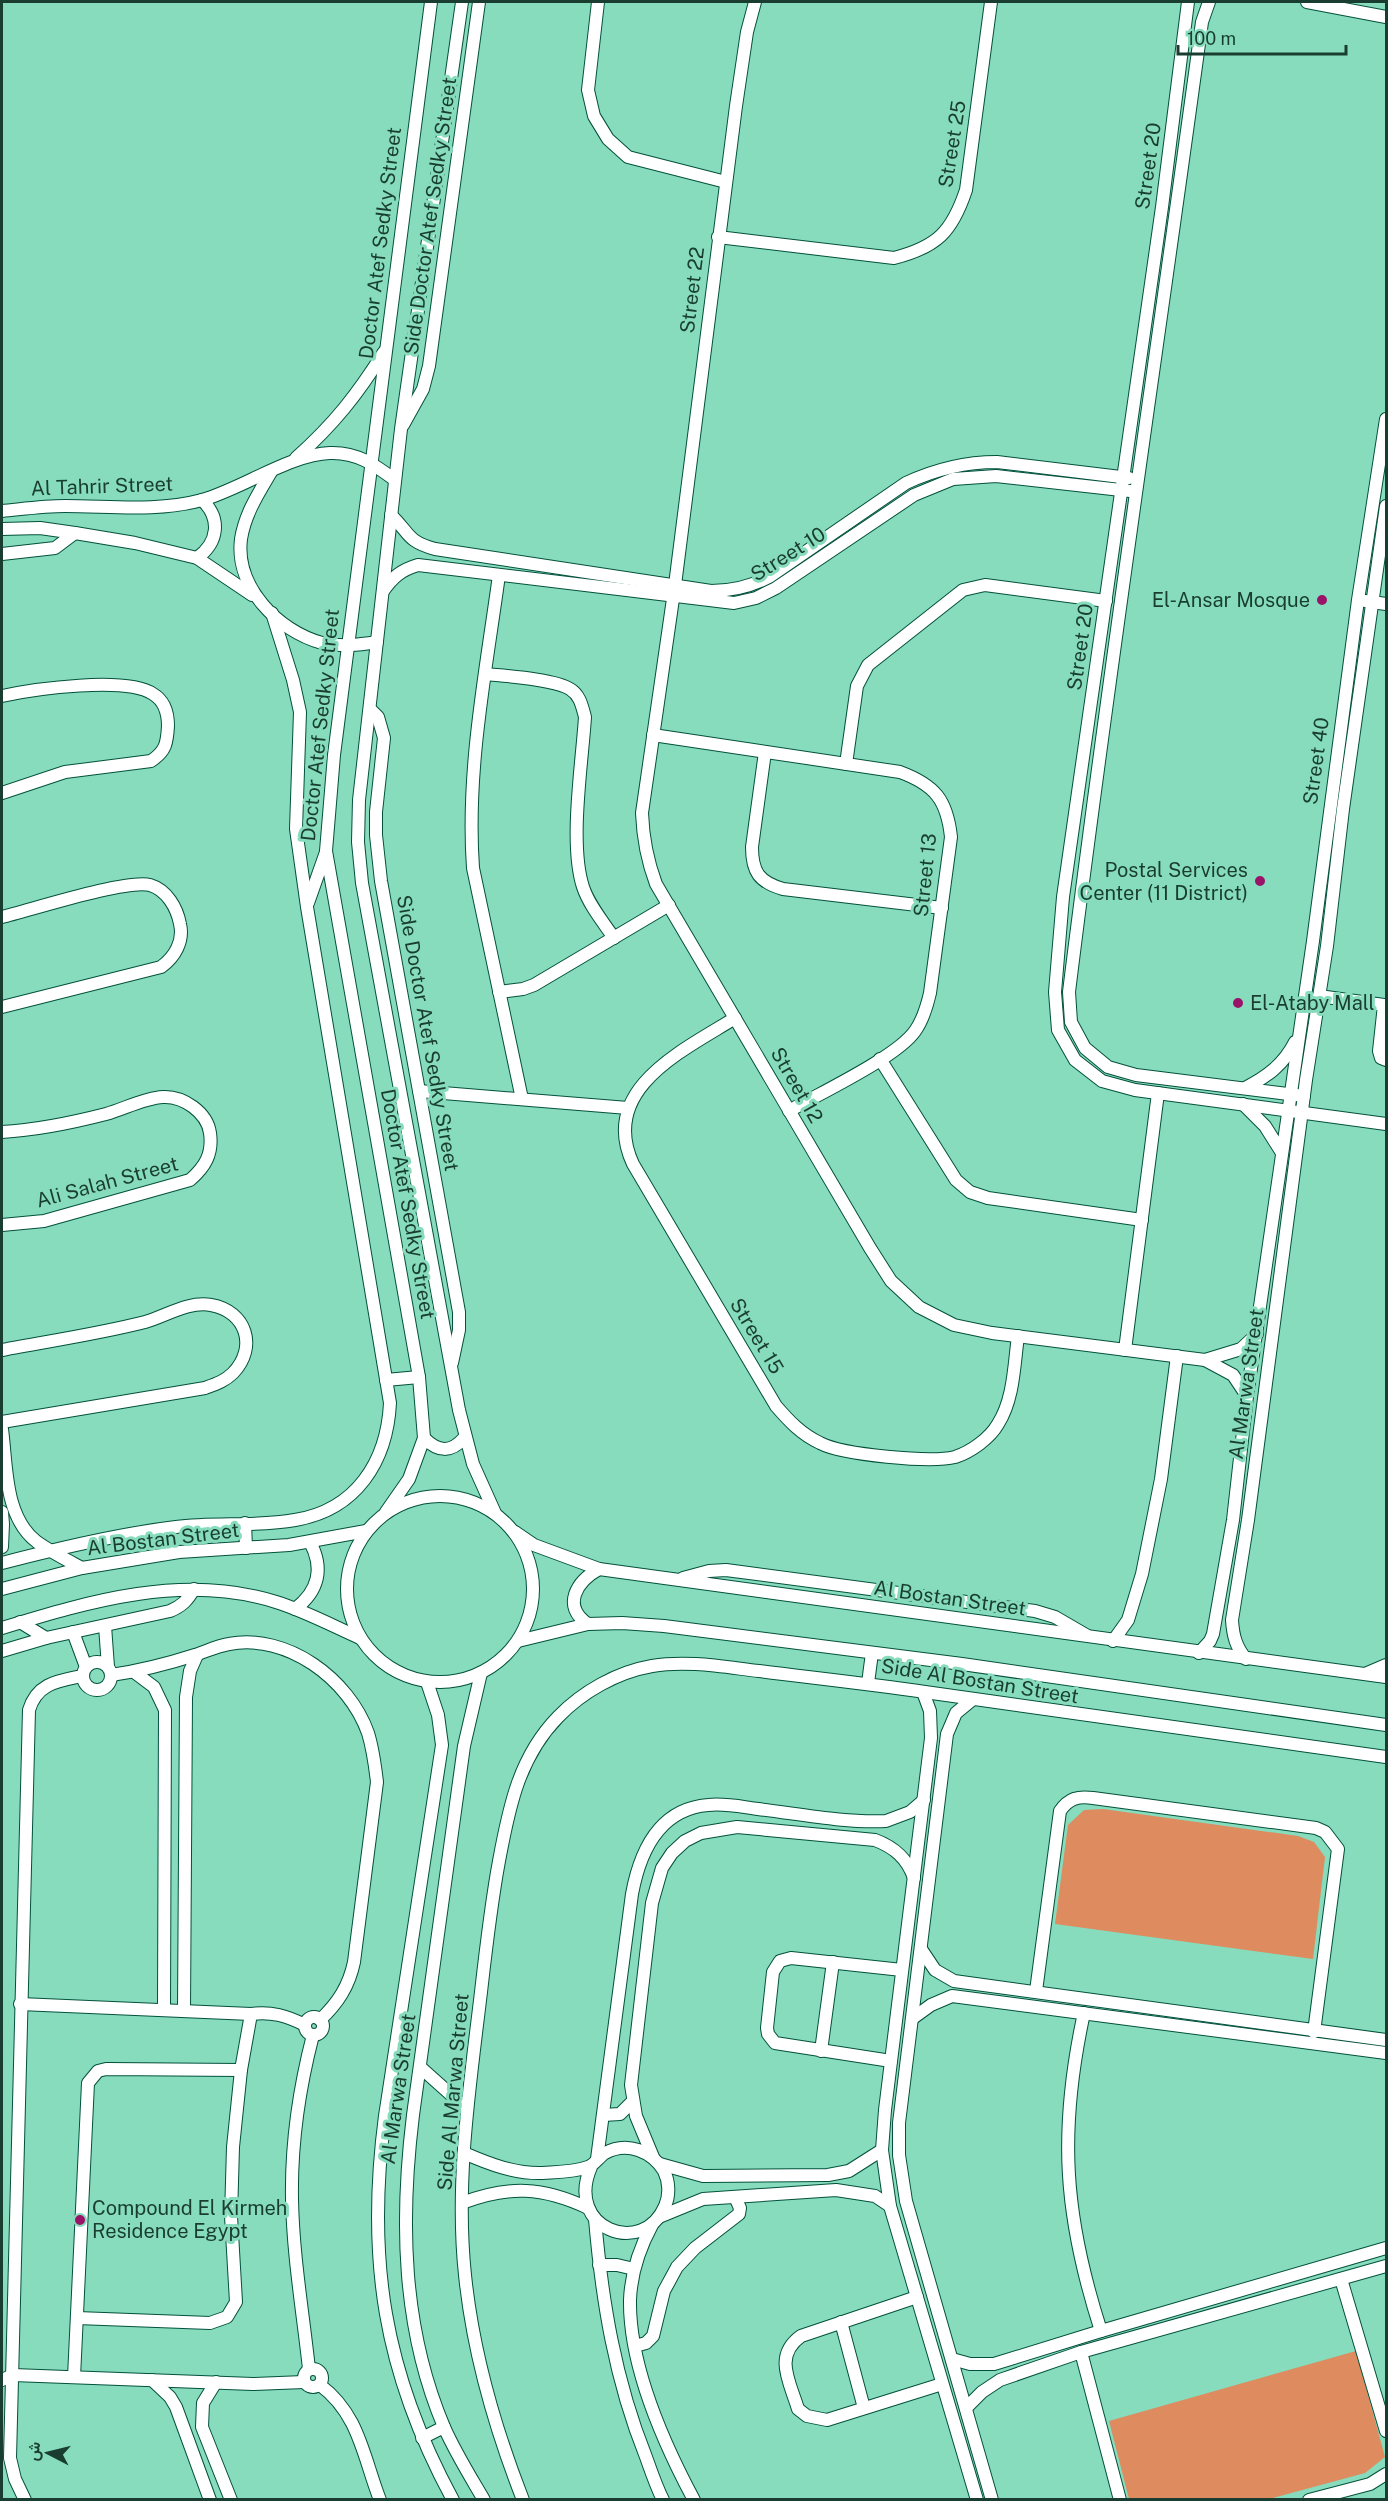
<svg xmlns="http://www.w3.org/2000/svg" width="1388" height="2501" viewBox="0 0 1388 2501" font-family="'Public Sans',Vazirmatn,sans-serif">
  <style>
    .grass { fill: #de8b5f }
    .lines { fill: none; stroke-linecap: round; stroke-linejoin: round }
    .minor-casing { stroke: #03513c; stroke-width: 14 }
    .minor { stroke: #fff; stroke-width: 12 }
    .poi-dot { fill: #991469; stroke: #86dcbc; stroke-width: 2 }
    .labels { text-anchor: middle; stroke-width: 6; stroke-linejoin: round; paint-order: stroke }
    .street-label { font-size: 20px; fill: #193e31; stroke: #86dcbc }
    .poi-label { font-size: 20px; fill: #193e31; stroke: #86dcbc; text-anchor: end }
  </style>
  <rect width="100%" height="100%" fill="#86dcbc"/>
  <g class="grass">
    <path d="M1103,1809l195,27 16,6 11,15 -12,102 -258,-35 13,-99 16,-15z"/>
    <path d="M1356,2351l29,106 -20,16 -96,26h-140l-20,-78z"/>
  </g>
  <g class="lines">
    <defs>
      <g id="minor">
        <path d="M462,2l-61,427 -42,371 -1,42 4,41 97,527 14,54 22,49"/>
        <path d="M598,2l-10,88 6,26 14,23 20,18 98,25"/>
        <path d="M755,2l-8,30 -11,74 -61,479 -33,228c1,26 5,47 14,71l214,364 21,33 28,26 35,18 38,8 213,27 28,15 14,21"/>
        <path d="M1188,2l-26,205 -99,690 -8,95 3,38 17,30 27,21 33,9 251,34"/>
        <path d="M1209,2l-7,20c-44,324 -93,646 -133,970l2,30 14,26 23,19 28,8 168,21"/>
        <path d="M1307,2l79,15"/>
        <path d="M718,237l176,21c43,-11 58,-26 72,-68l25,-188"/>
        <path d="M403,425l20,-36 6,-23 50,-364"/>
        <path d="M296,458c38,-34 61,-63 88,-106"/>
        <path d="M271,472c-13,22 -26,42 -30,67 -6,48 37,92 81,104 19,4 36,2 55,-1"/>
        <path d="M2,511c21,-2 42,-5 63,-5 45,0 93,6 137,-6 39,-11 89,-46 128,-47 27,-1 45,12 65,27"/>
        <path d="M391,515c19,18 15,26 44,34l276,42c22,0 39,-4 58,-14l137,-94c30,-14 58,-21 91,-21l132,16"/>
        <path d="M2,529l38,-1 35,5 60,10 62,15 55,37"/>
        <path d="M2,554l53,-6 20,-15"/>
        <path d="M197,558c22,-16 24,-40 5,-58"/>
        <path d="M499,575c-13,96 -33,195 -26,293l49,231"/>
        <path d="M383,591c10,-14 18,-21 35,-26l316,38 22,-5 20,-10 138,-93 39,-16 43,-3 134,15"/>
        <path d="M1365,601l21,3"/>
        <path d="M486,674c19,2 69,5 84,15 10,6 12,17 15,28 -3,47 -16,127 -2,170 6,18 20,35 31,51"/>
        <path d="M2,696c32,-7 124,-20 151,-2 12,7 15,19 15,32 -1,17 -2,25 -17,35l-86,11 -63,21"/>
        <path d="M370,709l8,8 6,21 -8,74v23l5,46 78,431v18l-7,33"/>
        <path d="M653,735l247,37c35,13 47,28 51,65l-21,156c-3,13 -7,27 -15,38 -18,26 -95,62 -126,80"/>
        <path d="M765,752l-13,95c0,25 7,35 31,42l159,19"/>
        <path d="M846,764l11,-78 11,-21 95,-75 22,-5 121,16"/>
        <path d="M308,903l18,-51"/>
        <path d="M2,917c29,-7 124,-38 148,-32 17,5 27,23 30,39 4,17 -5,33 -19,43l-159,40"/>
        <path d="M499,992l24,-3 11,-4 135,-80"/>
        <path d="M1319,996l65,9 -5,46 2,7 5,2"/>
        <path d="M735,1018c-51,32 -137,71 -102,146l143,242c13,15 25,28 44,37 23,12 111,20 135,14 16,-5 35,-19 43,-33 16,-25 16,-59 20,-88"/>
        <path d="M880,1059l76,121 14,12 18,6 154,22"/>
        <path d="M1245,1088c22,-11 39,-24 50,-46"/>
        <path d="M419,1091l209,17"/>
        <path d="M1243,1104l22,22 17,27"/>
        <path d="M2,1132c35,-2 69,-9 104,-18 18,-5 38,-16 57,-17 20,-1 44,15 47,36 3,21 -5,34 -20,47l-146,41 -42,4"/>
        <path d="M2,1350c47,-9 96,-16 143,-28 21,-6 43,-21 66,-17 35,6 47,42 22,68 -8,8 -17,11 -28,15l-203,34"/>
        <path d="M1125,1350l33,-257"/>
        <path d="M1205,1360l36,-11 16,-15"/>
        <path d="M386,1380l33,-3"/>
        <path d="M2,1429c5,37 2,88 35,113 14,10 30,18 45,26"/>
        <path d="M424,1438c14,14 27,15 40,0"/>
        <circle cx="440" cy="1589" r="93"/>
        <path d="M2,1512l1,12 -1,23"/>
        <path d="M386,1512l23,-33 15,-41 -5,-61 -93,-526 8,-96 97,-753"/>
        <path d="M245,1523l1,25"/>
        <path d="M515,1532l19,13 65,24 787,108"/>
        <path d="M2,1563c57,-15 116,-29 174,-36 39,-5 80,0 119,-7 61,-10 92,-58 95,-117l-83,-496 -11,-78 4,-117 -7,-32 -21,-67"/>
        <path d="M683,1578l26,-7 17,-1 309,41 20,6 31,18"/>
        <path d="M2,1589l80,-21 97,-16 110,-7 77,-14"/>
        <path d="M295,1609c24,-18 29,-41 15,-67"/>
        <path d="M20,1622l26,16"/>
        <path d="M588,1624c-27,-18 -11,-43 11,-55"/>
        <path d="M105,1626l3,41"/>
        <path d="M2,1628c88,-27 182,-55 274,-26 29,9 57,24 84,36"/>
        <path d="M73,1632l13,35"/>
        <path d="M518,1641l70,-17 34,-1 42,3 298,38 424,61"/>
        <path d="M1113,1641l15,-21 14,-46 19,-95 16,-123"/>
        <path d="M2,1651l44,-13 124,-27c12,-5 18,-11 24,-22"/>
        <path d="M1199,1653l11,-12 3,-7 20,-114 14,-124 66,-455 45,-341 28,-181"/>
        <path d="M1246,1659c-10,-12 -13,-23 -14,-39l16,-100 58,-440 21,-134 16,-137 43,-303"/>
        <circle cx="97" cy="1676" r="14"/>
        <path d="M134,1672l20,15 11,23 -1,298"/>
        <path d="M481,1673l-17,73 -51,369c-13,106 -11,213 31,312 11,25 26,49 40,73"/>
        <path d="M1365,1674l21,-9"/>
        <path d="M111,1675c28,-4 56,-11 84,-20 12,-4 22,-9 34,-11 58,-11 120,35 139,89 5,16 7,32 9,49l-23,180c-5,24 -16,41 -34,58"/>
        <path d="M427,1682l11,33 4,30 -57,371c-19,143 -1,257 68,384"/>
        <path d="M868,1683l4,-30"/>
        <path d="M923,1692l7,19 1,27 -46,372 -3,40 8,56 87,294"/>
        <path d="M973,1699l-17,14 -9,21 -48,389v32l7,46 86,299"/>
        <path d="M921,1949l14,21 19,11 432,59"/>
        <path d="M1036,1991l24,-180c9,-13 18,-15 33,-13l223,30 9,4 13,17 -24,183"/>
        <path d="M20,2004l231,10c20,-3 36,2 54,11"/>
        <path d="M184,2009l2,-312 4,-26 7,-16"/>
        <path d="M1084,2013c-26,119 -20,203 17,318"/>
        <circle cx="314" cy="2026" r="9"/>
        <path d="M913,2018l18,-13 21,-9 434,57"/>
        <path d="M821,2051l12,-89"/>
        <path d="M891,2061l-116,-18 -7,-9 -1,-6 6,-56 7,-11 11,-3 111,12"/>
        <path d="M420,2067l47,42"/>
        <path d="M603,2115l17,-1 12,-12"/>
        <path d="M464,2153c25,11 51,21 79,20 15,-1 31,-1 45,-6 6,-2 11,-10 17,-14 22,-12 47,-2 59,18 5,10 6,24 1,35 -22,52 -101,23 -74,-39"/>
        <path d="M653,2157l-17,-41 -5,-31 21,-182 10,-35 10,-15 13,-12 16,-8 36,-6 138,13c19,7 32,18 39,38"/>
        <path d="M597,2159l35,-265c8,-43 27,-85 76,-89 17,-2 34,2 50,4 42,5 86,14 128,12l24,-9 14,-12"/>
        <path d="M660,2164l43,12 125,-1 21,-4 33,-21"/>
        <path d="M462,2203c47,-18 81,-16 126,5"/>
        <path d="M659,2217l44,-18 133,-9 39,6 15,10"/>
        <path d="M595,2219c7,82 20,161 51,238 5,14 10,29 17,43"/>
        <path d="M652,2225c-13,24 -21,48 -22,75 -1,66 33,142 64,200"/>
        <path d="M599,2265h18l17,4"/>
        <path d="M1341,2279l45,152"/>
        <path d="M917,2297l-116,39c-28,20 -11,46 -3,73l9,7 20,4 115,-36"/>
        <path d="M77,2318l133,5 17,-6 9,-15 -5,-86 2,-69 8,-77 10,-56"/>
        <path d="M841,2322l23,86"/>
        <path d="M635,2346l11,-3 7,-7 11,-45 13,-24 18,-19 44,-34 1,-6 -5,-11"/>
        <path d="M1081,2352l39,148"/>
        <path d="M952,2359l18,5h24l107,-33 285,-83"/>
        <circle cx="313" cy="2378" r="9"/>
        <path d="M309,2369c-6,-56 -16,-113 -17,-170 -1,-56 7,-110 21,-164"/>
        <path d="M74,2377l14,-294 10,-12 8,-2 135,1"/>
        <path d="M2,2380l11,-5 240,9 51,-2"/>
        <path d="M152,2380l18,17 6,10 34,93"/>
        <path d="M216,2382l-13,21 -1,24 29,73"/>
        <path d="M320,2385c39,29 43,71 60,115"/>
        <path d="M966,2408l16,-16 18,-12 81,-28 305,-86"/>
        <path d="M422,2438l22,-11"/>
        <path d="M25,2500l-10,-21 -5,-21 19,-748c8,-27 29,-29 53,-34"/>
        <path d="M523,2500c-29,-74 -50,-147 -58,-225 -10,-94 5,-190 16,-283 5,-44 10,-88 18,-131 10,-54 20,-104 59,-144 24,-25 59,-45 94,-51 35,-6 72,1 107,5 56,7 111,13 166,21 154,23 308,43 461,65"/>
        <path d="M1309,2500l61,-16 16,-10"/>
      </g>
    </defs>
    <use href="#minor" class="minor-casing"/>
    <use href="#minor" class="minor"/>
  </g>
  <g class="poi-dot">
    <circle cx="1322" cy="600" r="6"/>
    <circle cx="1260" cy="881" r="6"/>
    <circle cx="1238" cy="1003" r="6"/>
    <circle cx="80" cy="2220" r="6"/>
  </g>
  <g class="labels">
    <g class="street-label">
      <text transform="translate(952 144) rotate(-81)" y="7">Street 25</text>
      <text transform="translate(1148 166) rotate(-82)" y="7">Street 20</text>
      <text transform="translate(430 216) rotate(-82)" y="7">Side Doctor Atef Sedky Street</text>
      <text transform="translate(380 243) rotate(-83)" y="7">Doctor Atef Sedky Street</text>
      <text transform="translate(692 290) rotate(-83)" y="7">Street 22</text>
      <text transform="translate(102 486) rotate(-2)" y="7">Al Tahrir Street</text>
      <text transform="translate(788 554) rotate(-32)" y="7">Street 10</text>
      <text transform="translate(1080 647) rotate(-82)" y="7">Street 20</text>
      <text transform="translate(320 725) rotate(-84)" y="7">Doctor Atef Sedky Street</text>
      <text transform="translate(1316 761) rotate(-82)" y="7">Street 40</text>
      <text transform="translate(925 875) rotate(-84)" y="7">Street 13</text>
      <text transform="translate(428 1033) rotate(80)" y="7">Side Doctor Atef Sedky Street</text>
      <text transform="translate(797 1085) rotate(60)" y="7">Street 12</text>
      <text transform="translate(107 1182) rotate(-15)" y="7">Ali Salah Street</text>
      <text transform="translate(408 1204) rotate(80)" y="7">Doctor Atef Sedky Street</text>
      <text transform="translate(757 1336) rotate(59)" y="7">Street 15</text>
      <text transform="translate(1246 1384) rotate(-82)" y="7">Al Marwa Street</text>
      <text transform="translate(163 1539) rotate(-7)" y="7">Al Bostan Street</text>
      <text transform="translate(950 1598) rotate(8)" y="7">Al Bostan Street</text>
      <text transform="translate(980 1681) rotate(9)" y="7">Side Al Bostan Street</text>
      <text transform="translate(398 2089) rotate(-82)" y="7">Al Marwa Street</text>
      <text transform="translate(453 2092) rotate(-85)" y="7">Side Al Marwa Street</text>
    </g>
    <g class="poi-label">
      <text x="1310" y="607">El-Ansar Mosque</text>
      <text x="1248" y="877">Postal Services<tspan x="1248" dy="23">Center (11 District)</tspan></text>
      <text x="1250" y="1010" text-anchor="start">El-Ataby Mall</text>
      <text x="92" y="2215" text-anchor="start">Compound El Kirmeh<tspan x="92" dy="23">Residence Egypt</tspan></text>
    </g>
  </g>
  <rect width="1388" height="2501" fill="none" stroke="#193e31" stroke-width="6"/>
  <g transform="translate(48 2453) rotate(277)" stroke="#86dcbc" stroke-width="4.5" paint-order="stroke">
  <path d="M0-4.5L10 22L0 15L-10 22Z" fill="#193e31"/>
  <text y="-9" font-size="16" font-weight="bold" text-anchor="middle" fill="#193e31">ش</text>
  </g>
  <path d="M1178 45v9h168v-9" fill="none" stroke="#193e31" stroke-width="3"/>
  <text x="1187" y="45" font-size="18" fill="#193e31" stroke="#86dcbc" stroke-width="4.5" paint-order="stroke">100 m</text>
</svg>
